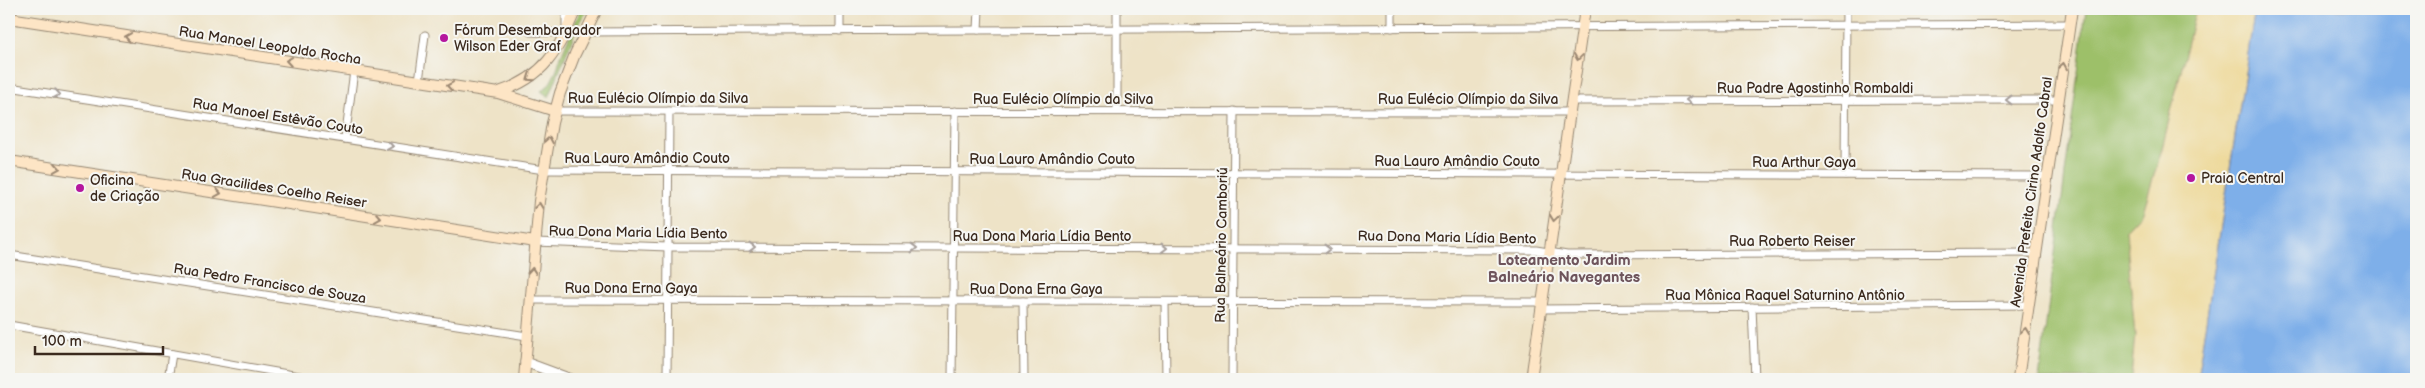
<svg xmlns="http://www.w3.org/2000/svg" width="2425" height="388" viewBox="0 0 2425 388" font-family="'Balsamiq Sans',sans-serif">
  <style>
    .green { fill: #9dc069; stroke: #6c7544 }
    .sand { fill: #eeda9e; stroke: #94825e }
    .water { fill: #7eafe9; stroke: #5c6c84 }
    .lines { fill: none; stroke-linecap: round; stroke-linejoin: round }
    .minor-casing { stroke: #948672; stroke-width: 9 }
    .tertiary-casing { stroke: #948672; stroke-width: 11 }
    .secondary-casing { stroke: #948672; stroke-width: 12 }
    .minor { stroke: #fff; stroke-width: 7 }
    .tertiary { stroke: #fff; stroke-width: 9 }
    .secondary { stroke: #fde5c5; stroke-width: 10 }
    .oneway { stroke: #9c8872 }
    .oneway2 { stroke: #a79f9a }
    .poi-dot { fill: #b5179e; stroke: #f6f6f2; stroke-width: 2 }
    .labels { text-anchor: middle; stroke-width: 4; stroke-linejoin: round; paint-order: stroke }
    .poi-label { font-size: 14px; fill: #3b2a1e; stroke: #f6f6f2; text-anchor: start }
    .street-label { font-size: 14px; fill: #3b2a1e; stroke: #f6f6f2 }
    .neighbourhood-label { font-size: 15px; font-weight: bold; fill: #6e545c; stroke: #f6f6f2 }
  </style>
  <rect width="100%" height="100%" fill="#f6f6f2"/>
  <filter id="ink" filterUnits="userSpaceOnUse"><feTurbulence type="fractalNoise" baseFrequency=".02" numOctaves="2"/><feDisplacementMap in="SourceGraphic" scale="10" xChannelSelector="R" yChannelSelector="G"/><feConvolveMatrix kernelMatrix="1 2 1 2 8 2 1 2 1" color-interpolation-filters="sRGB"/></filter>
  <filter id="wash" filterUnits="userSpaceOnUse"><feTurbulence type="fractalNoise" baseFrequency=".0096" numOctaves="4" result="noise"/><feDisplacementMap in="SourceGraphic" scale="20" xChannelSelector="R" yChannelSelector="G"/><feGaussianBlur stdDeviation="1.12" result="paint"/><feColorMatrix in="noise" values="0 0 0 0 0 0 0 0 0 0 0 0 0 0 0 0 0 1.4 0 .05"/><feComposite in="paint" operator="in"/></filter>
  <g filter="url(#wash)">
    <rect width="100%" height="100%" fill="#eee3c7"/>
    <g class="green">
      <path d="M581,9h7l-12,21 -27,67 -8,-6 8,-6 7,-13 5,-16z"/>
      <path d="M2086,9h110l-34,140 -19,63 -17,18 9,105 -4,44h-92z"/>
    </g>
    <path class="sand" d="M2196,9h59l-58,370h-66l4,-44 -9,-105 17,-18 19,-63z"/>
    <path class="water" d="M2255,9h161v370h-219z"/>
  </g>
  <g filter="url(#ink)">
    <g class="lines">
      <defs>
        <g id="minor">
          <path d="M1117,9v102"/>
          <path d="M1392,28v-19"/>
          <path d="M978,30l1,-21"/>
          <path d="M840,31v-22"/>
          <path d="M530,32l36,1v-24"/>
          <path d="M585,32l1485,-8"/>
          <path d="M419,81l6,-46"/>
          <path d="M9,87l535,83 1503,6"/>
          <path d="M1571,101l487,-1"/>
          <path d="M555,111l1015,1"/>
          <path d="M345,139l9,-68"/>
          <path d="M1845,175l1,-166"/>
          <path d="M535,242l133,5 868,3 31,5 469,-2"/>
          <path d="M9,255l518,81"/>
          <path d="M530,300l1012,2"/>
          <path d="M1023,301l1,78"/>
          <path d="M1165,302l1,77"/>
          <path d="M1752,307l3,72"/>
          <path d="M1541,309l487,-4"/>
          <path d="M9,325l307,54"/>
          <path d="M168,379l4,-25"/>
          <path d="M667,379l2,-268"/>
          <path d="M952,379l3,-268"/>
          <path d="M1232,379l2,-268"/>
        </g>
        <path id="tertiary" d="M525,362l46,17"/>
        <g id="secondary">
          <path d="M9,18l489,75 57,18"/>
          <path d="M499,92c46,-15 59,-41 77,-83"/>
          <path d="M9,161l526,81"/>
          <path d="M524,379l15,-178 13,-78 8,-30 15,-39 22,-45"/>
          <path d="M1531,379l54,-370"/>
          <path d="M2018,379l54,-370"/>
        </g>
      </defs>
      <use href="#minor" class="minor-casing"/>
      <use href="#tertiary" class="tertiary-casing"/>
      <use href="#secondary" class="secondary-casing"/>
      <use href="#minor" class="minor"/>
      <use href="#tertiary" class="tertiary"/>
      <use href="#secondary" class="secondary"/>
    </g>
    <defs><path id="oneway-chevron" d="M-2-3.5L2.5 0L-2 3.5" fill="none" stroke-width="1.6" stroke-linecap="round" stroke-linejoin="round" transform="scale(1.25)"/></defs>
    <g class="oneway">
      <use href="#oneway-chevron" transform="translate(128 37) rotate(-171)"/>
      <use href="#oneway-chevron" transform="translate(1578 57) rotate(98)"/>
      <use href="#oneway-chevron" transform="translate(289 61) rotate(-171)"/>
      <use href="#oneway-chevron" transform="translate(2063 66) rotate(-81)"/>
      <use href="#oneway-chevron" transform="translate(530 78) rotate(145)"/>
      <use href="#oneway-chevron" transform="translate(450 86) rotate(-172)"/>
      <use href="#oneway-chevron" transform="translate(549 140) rotate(-80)"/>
      <use href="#oneway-chevron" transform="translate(57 168) rotate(9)"/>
      <use href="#oneway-chevron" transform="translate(218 193) rotate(9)"/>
      <use href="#oneway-chevron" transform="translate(539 206) rotate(-84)"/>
      <use href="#oneway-chevron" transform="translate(378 218) rotate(9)"/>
      <use href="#oneway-chevron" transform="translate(1554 218) rotate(98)"/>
      <use href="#oneway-chevron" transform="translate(532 271) rotate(-85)"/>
      <use href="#oneway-chevron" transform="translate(2025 331) rotate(-82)"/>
    </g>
    <g class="oneway2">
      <use href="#oneway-chevron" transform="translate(57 94) rotate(9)"/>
      <use href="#oneway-chevron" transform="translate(1689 100) rotate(180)"/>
      <use href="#oneway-chevron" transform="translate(2009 100) rotate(180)"/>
      <use href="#oneway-chevron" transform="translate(390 146) rotate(9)"/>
      <use href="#oneway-chevron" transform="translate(752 247)"/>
      <use href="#oneway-chevron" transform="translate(914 248)"/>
      <use href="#oneway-chevron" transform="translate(1164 248)"/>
      <use href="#oneway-chevron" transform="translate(1327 249)"/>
    </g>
  </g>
  <g class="poi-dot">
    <circle cx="444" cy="38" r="5"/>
    <circle cx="2191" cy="178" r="5"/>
    <circle cx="80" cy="188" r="5"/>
  </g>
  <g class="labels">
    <g class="poi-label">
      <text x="454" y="35">Fórum Desembargador<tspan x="454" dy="16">Wilson Eder Graf</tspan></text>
      <text x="2201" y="183">Praia Central</text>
      <text x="90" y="185">Oficina<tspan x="90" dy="16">de Criação</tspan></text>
    </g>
    <g class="street-label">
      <text transform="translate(270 45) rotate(9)" y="5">Rua Manoel Leopoldo Rocha</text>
      <text x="1815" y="93">Rua Padre Agostinho Rombaldi</text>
      <text x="658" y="103">Rua Eulécio Olímpio da Silva</text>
      <text x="1063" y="104">Rua Eulécio Olímpio da Silva</text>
      <text x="1468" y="104">Rua Eulécio Olímpio da Silva</text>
      <text transform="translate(278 116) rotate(9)" y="5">Rua Manoel Estêvão Couto</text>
      <text x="647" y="163">Rua Lauro Amândio Couto</text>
      <text x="1052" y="164">Rua Lauro Amândio Couto</text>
      <text x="1457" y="166">Rua Lauro Amândio Couto</text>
      <text x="1804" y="167">Rua Arthur Gaya</text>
      <text transform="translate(274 188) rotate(9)" y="5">Rua Gracilides Coelho Reiser</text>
      <text transform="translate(2031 192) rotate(-82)" y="5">Avenida Prefeito Cirino Adolfo Cabral</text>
      <text transform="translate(638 232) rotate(1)" y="5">Rua Dona Maria Lídia Bento</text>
      <text x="1042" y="241">Rua Dona Maria Lídia Bento</text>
      <text transform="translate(1447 237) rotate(1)" y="5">Rua Dona Maria Lídia Bento</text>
      <text x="1792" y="246">Rua Roberto Reiser</text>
      <text transform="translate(1221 245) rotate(-89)" y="5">Rua Balneário Camboriú</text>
      <text transform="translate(270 283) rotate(9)" y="5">Rua Pedro Francisco de Souza</text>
      <text x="631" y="293">Rua Dona Erna Gaya</text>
      <text x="1036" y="294">Rua Dona Erna Gaya</text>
      <text x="1785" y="300">Rua Mônica Raquel Saturnino Antônio</text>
    </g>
    <g class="neighbourhood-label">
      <text x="1564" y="265">Loteamento Jardim<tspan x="1564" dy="17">Balneário Navegantes</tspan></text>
    </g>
  </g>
  <rect width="2425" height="388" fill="none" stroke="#f6f6f2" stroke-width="30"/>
  <path d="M35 346v8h128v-8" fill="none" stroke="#3b2a1e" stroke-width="2.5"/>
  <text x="42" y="346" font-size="15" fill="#3b2a1e" stroke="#f6f6f2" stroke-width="4" paint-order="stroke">100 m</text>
</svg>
